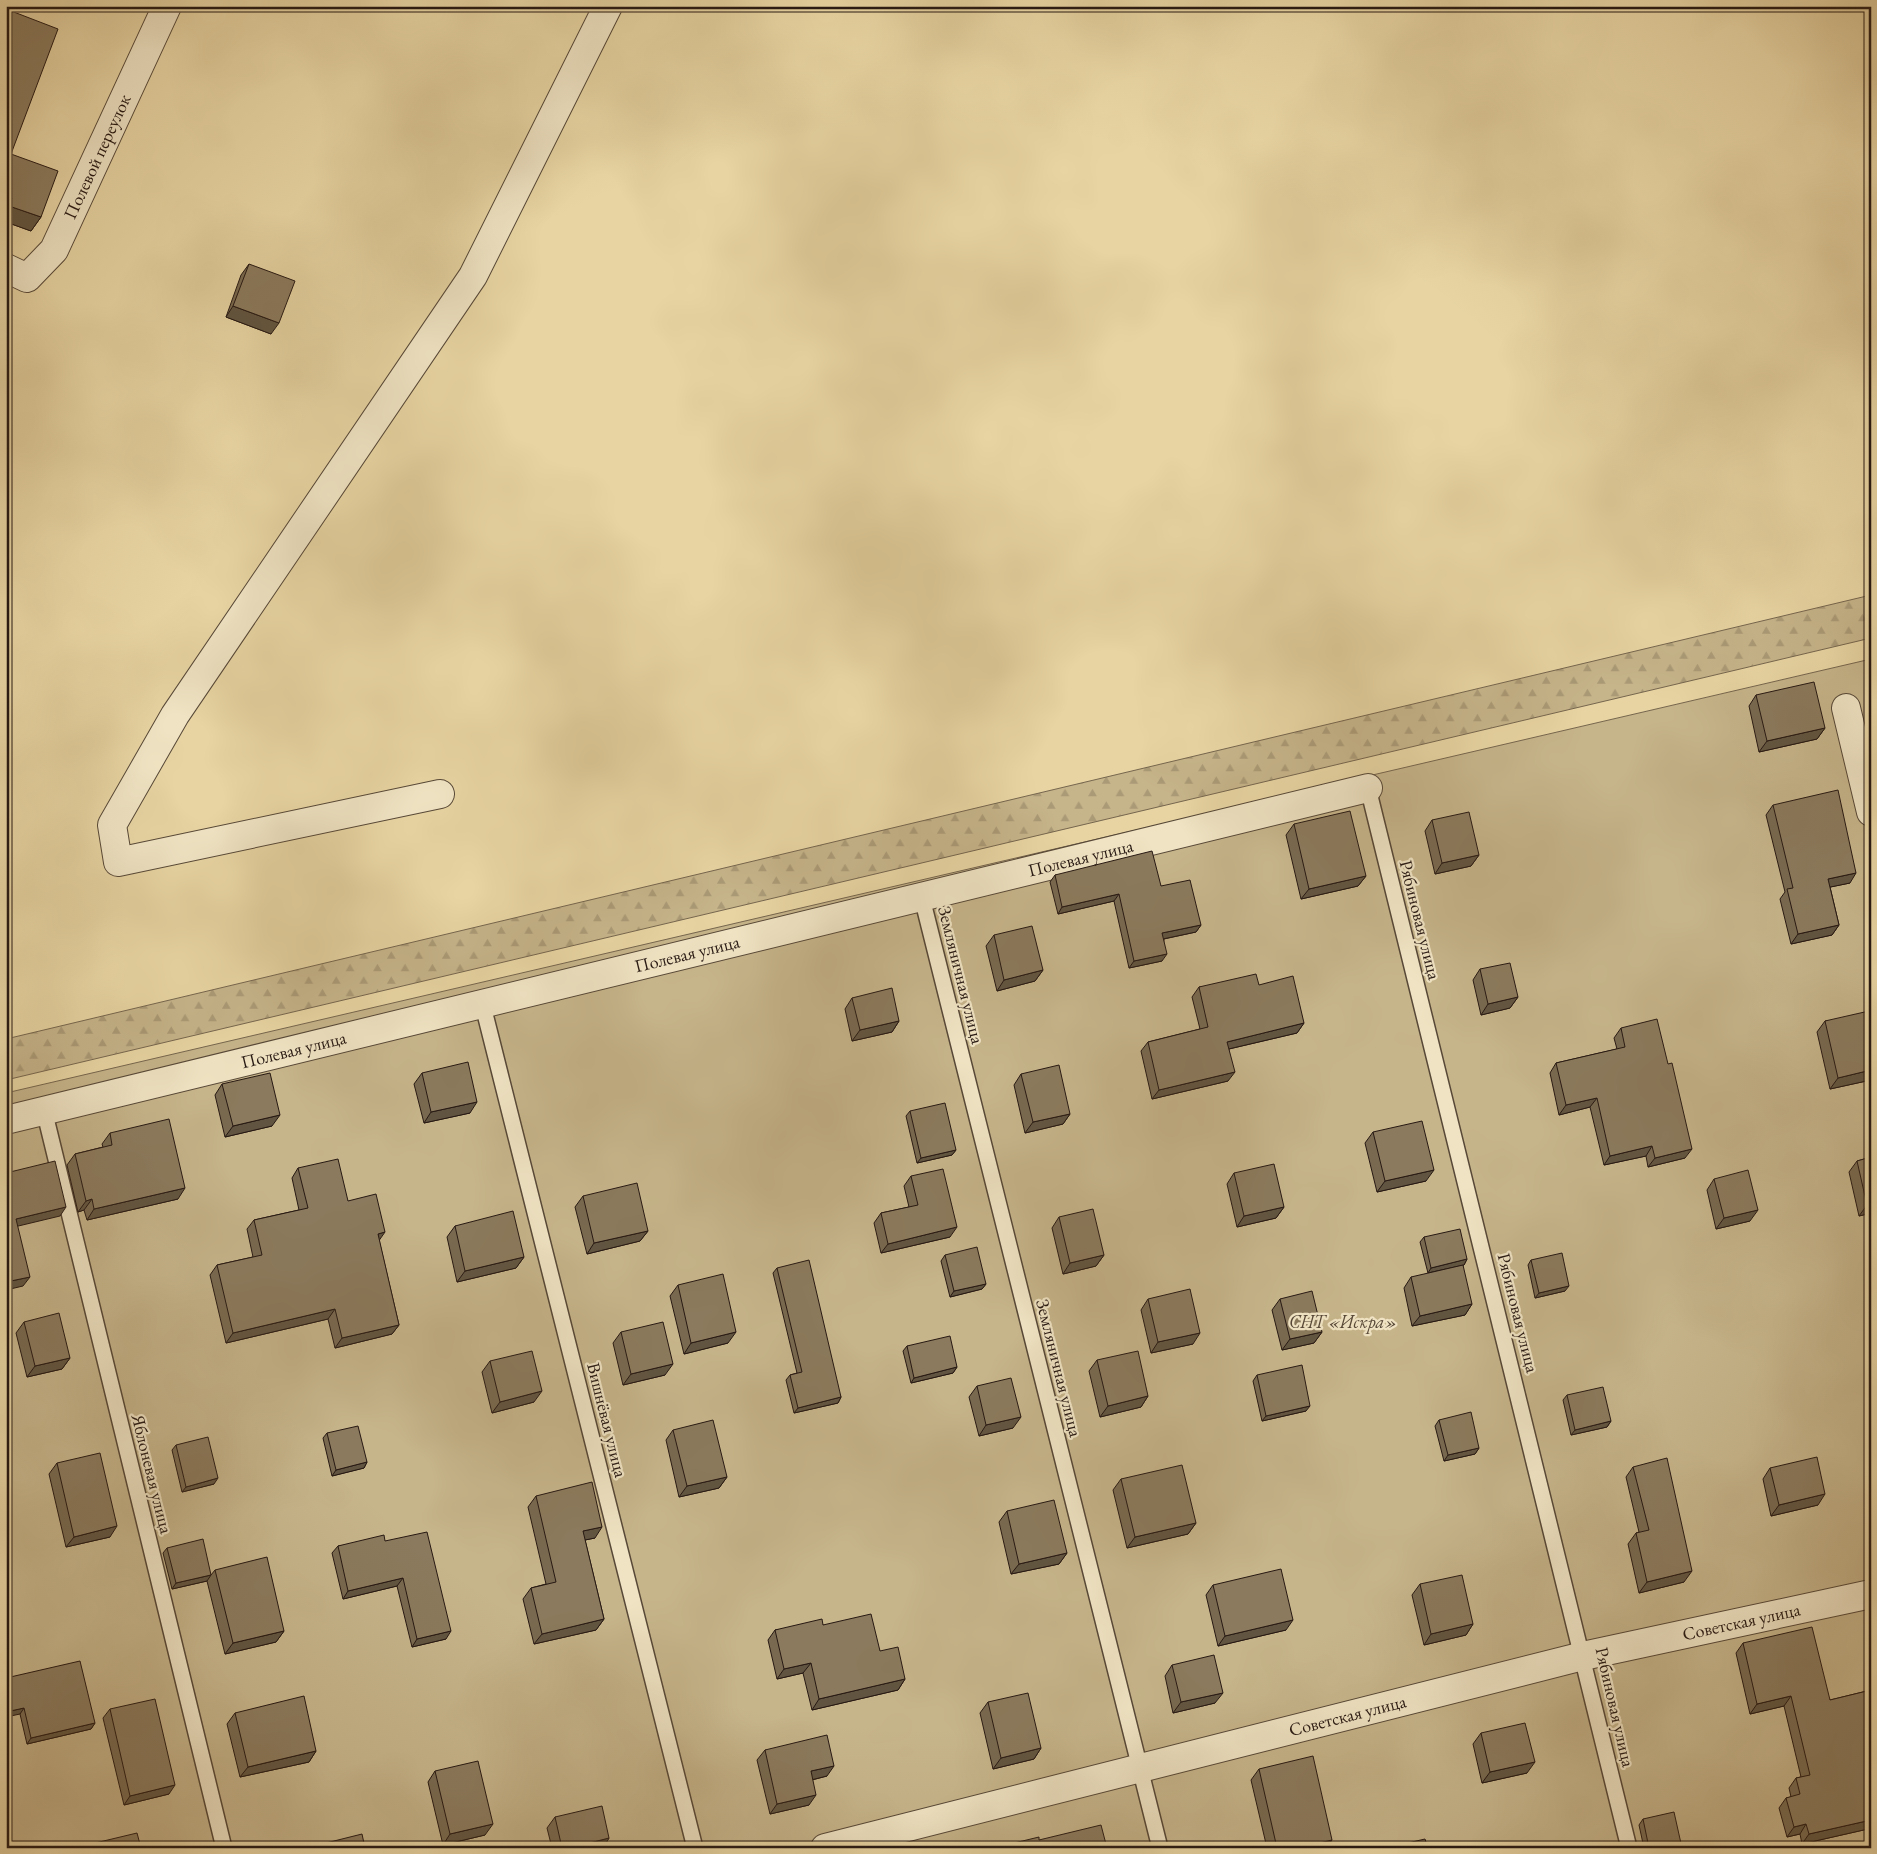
<svg xmlns="http://www.w3.org/2000/svg" width="1877" height="1854" viewBox="0 0 1877 1854" font-family="'EB Garamond',serif">
  <style>
    .forest { fill: url(#forest-firs); stroke: #76664e }
    .garden { fill: #c6b48a; stroke: #76664e }
    .lines { fill: none; stroke-linecap: round; stroke-linejoin: round }
    .lane-casing { stroke: #574837; stroke-width: 18 }
    .street-casing { stroke: #574837; stroke-width: 30 }
    .lane { stroke: #efe3c3; stroke-width: 15 }
    .street { stroke: #efe3c3; stroke-width: 28 }
    .wall { fill: #786950; stroke: #271913 }
    .shaded-wall { fill: #615541; stroke: #271913 }
    .building { fill: #8b7a5d; stroke: #271913 }
    .labels { text-anchor: middle; stroke-width: 4.5; stroke-linejoin: round; paint-order: stroke }
    .street-label { font-size: 18px; fill: #271913; stroke: #efe3c3 }
    .park-label { font-size: 18px; font-style: italic; fill: #574837; stroke: #efe3c3 }
  </style>
  <defs>
    <pattern id="forest-firs" width="22" height="20" patternUnits="userSpaceOnUse" patternTransform="scale(1.25)"><rect width="22" height="20" fill="#c6b48a"/><path d="M5 1l3.5 6h-7zM16 11l3.5 6h-7z" fill="#aa9a76"/></pattern>
  </defs>
  <rect width="100%" height="100%" fill="#e7d4a2"/>
  <filter id="stains"><feTurbulence type="fractalNoise" baseFrequency=".004" numOctaves="4"/><feColorMatrix values="0 0 0 0 .2 0 0 0 0 .09 0 0 0 0 .02 0 0 0 .5 -.17"/></filter>
  <radialGradient id="worn" r=".72"><stop offset=".6" stop-color="#630" stop-opacity="0"/><stop offset="1" stop-color="#630" stop-opacity=".3"/></radialGradient>
  <path class="forest" d="M1871,595v43l-1865,442v-41z"/>
  <path class="garden" d="M1871,659v1189h-1865v-755z"/>
  <g class="lines">
    <defs>
      <g id="lane">
        <path d="M1368,788l261,1060"/>
        <path d="M922,898l238,950"/>
        <path d="M482,1002l213,846"/>
        <path d="M44,1110l180,738"/>
      </g>
      <g id="street">
        <path id="s1" d="M6,268l21,10 27,-28 113,-244"/>
        <path d="M1846,708l25,104"/>
        <path d="M440,794l-322,68 -6,-37 63,-110 298,-439 135,-270"/>
        <path id="s2" d="M6,1120l1362,-332"/>
        <path id="s3" d="M825,1848l758,-192 288,-62"/>
      </g>
    </defs>
    <use href="#lane" class="lane-casing"/>
    <use href="#street" class="street-casing"/>
    <use href="#lane" class="lane"/>
    <use href="#street" class="street"/>
  </g>
  <g class="wall">
    <path d="M6,9l5,145 30,63 -10,14 -25,-9z"/>
    <path d="M249,264l22,70 -45,-17 15,-42z"/>
    <path d="M1756,695l69,33 -8,11 -58,13 -10,-46z"/>
    <path d="M1773,805l77,78 -20,4 9,38 -7,10 -41,9 -11,-45 5,-7 -19,-77z"/>
    <path d="M1432,820l47,35 -8,11 -36,8 -10,-43z"/>
    <path d="M1294,824l72,52 -8,10 -57,13 -15,-64z"/>
    <path d="M1055,875l106,11 40,39 -5,7 -32,7 -2,22 -33,7 -15,-67 -56,13 -8,-32z"/>
    <path d="M994,935l49,35 -8,11 -38,10 -11,-45z"/>
    <path d="M1480,969l38,28 -8,11 -29,7 -8,-35z"/>
    <path d="M1259,985l45,38 -7,10 -68,16 -1,32 -76,18 -11,-48 7,-9 52,-13 -8,-32 7,-10z"/>
    <path d="M852,998l47,23 -7,11 -40,9 -7,-32z"/>
    <path d="M1871,1019v61l-41,9 -13,-57 8,-11z"/>
    <path d="M1621,1028l64,130 -37,9 -2,-11 -42,9 -14,-58 -31,8 -9,-42 6,-10 61,-14 -3,-11z"/>
    <path d="M422,1073l48,40 -46,10 -10,-39z"/>
    <path d="M1021,1074l49,40 -7,10 -38,9 -11,-48z"/>
    <path d="M222,1084l50,42 -47,11 -10,-42z"/>
    <path d="M910,1111l46,39 -4,5 -35,8 -11,-47z"/>
    <path d="M1373,1132l53,49 -49,11 -12,-49z"/>
    <path d="M110,1133l68,66 -91,21 -3,-10 -6,2 -11,-47 8,-11 28,-7 -1,-3z"/>
    <path d="M1871,1157v56l-12,3 -10,-44 8,-11z"/>
    <path d="M298,1168l50,33 31,39 20,85 -7,9 -57,14 -7,-29 -102,24 -16,-68 7,-10 36,-8 -6,-28 7,-9 45,-10 -7,-32z"/>
    <path d="M1234,1173l50,34 -8,11 -39,9 -10,-43z"/>
    <path d="M911,1176l39,61 -69,16 -7,-30 7,-10 28,-6 -5,-21z"/>
    <path d="M1714,1179l36,42 -34,8 -9,-39z"/>
    <path d="M583,1196l65,35 -8,10 -53,13 -12,-47z"/>
    <path d="M1059,1217l45,38 -8,11 -33,8 -11,-46z"/>
    <path d="M455,1226l69,31 -8,11 -59,14 -10,-45z"/>
    <path d="M1424,1237l43,22 -3,6 -36,8 -8,-31z"/>
    <path d="M945,1255l41,29 -4,5 -32,8 -9,-36z"/>
    <path d="M1531,1260l34,31 -30,7 -7,-33z"/>
    <path d="M777,1268l64,129 -3,6 -44,10 -8,-33 4,-5 7,-2 -24,-100z"/>
    <path d="M1411,1277l61,27 -7,11 -53,11 -8,-38z"/>
    <path d="M678,1285l50,58 -44,11 -14,-58z"/>
    <path d="M1148,1299l45,45 -42,9 -10,-43z"/>
    <path d="M1280,1299l42,33 -8,11 -32,7 -10,-40z"/>
    <path d="M24,1322l46,36 -8,11 -35,8 -11,-44z"/>
    <path d="M621,1332l44,43 -42,10 -10,-42z"/>
    <path d="M907,1346l50,21 -4,6 -42,10 -8,-32z"/>
    <path d="M1097,1360l51,36 -7,11 -41,10 -11,-46z"/>
    <path d="M490,1361l44,41 -42,11 -10,-41z"/>
    <path d="M1257,1375l49,36 -44,10 -9,-40z"/>
    <path d="M977,1386l36,42 -34,8 -10,-39z"/>
    <path d="M1567,1395l44,26 -4,6 -36,8 -8,-35z"/>
    <path d="M1439,1420l40,28 -4,6 -31,7 -9,-35z"/>
    <path d="M673,1430l54,47 -8,11 -40,9 -13,-57z"/>
    <path d="M327,1433l40,29 -3,6 -32,8 -9,-38z"/>
    <path d="M176,1445l38,39 -32,8 -10,-42z"/>
    <path d="M57,1463l53,74 -44,10 -17,-73z"/>
    <path d="M1633,1467l51,115 -45,11 -11,-49 8,-11 3,-1 -13,-55z"/>
    <path d="M1770,1468l48,37 -47,11 -8,-37z"/>
    <path d="M1121,1479l75,44 -8,11 -61,14 -14,-58z"/>
    <path d="M536,1496l59,42 -10,2 19,79 -8,11 -62,14 -11,-45 8,-11 15,-4 -18,-77z"/>
    <path d="M1007,1511l60,42 -8,11 -48,10 -12,-52z"/>
    <path d="M385,1541l61,98 -34,8 -15,-61 -54,13 -11,-46 6,-7z"/>
    <path d="M167,1548l44,27 4,-5 69,61 -8,11 -51,12 -18,-73 -35,8 -9,-36z"/>
    <path d="M1420,1584l53,40 -7,11 -42,10 -12,-50z"/>
    <path d="M1213,1585l73,45 -68,16 -12,-51z"/>
    <path d="M823,1625l57,26 25,28 -7,11 -86,20 -9,-37 -26,6 -9,-39 7,-10z"/>
    <path d="M1743,1643l87,57 41,-10v110l-3,29 -66,15 -2,-10 -13,3 -8,-29 7,-10 5,-1 -2,-9 7,-10 5,-1 -17,-71 -34,8 -14,-61z"/>
    <path d="M1172,1665l43,38 -42,10 -8,-37z"/>
    <path d="M6,1678l89,45 -4,6 -64,15 -7,-30z"/>
    <path d="M988,1702l53,46 -7,11 -41,10 -13,-56z"/>
    <path d="M110,1709l59,85 -45,11 -21,-87z"/>
    <path d="M235,1713l81,38 -7,11 -69,15 -13,-53z"/>
    <path d="M1481,1733l46,40 -45,10 -9,-39z"/>
    <path d="M765,1750l62,26 -15,4 -3,25 -39,9 -13,-54z"/>
    <path d="M1259,1769l67,79h-59l-16,-68z"/>
    <path d="M435,1771l50,64 -42,10 -15,-63z"/>
    <path d="M555,1817l54,21 -6,10h-51l-5,-20z"/>
    <path d="M1643,1819l39,29h-38l-5,-23z"/>
  </g>
  <g class="shaded-wall">
    <path d="M6,196l6,2 -6,9z"/>
    <path d="M9,206l32,11 -10,14 -25,-9v-12z"/>
    <path d="M233,306l46,17 -8,11 -45,-17z"/>
    <path d="M1825,728l-8,11 -58,13 8,-11z"/>
    <path d="M1479,855l-8,11 -36,8 7,-11z"/>
    <path d="M1856,873l-6,10 -29,6 7,-10z"/>
    <path d="M1366,876l-8,10 -57,13 8,-10z"/>
    <path d="M1119,894l-5,7 -56,13 4,-7z"/>
    <path d="M1201,925l-5,7 -38,8 4,-7z"/>
    <path d="M1839,925l-7,10 -41,9 7,-10z"/>
    <path d="M1167,954l-5,7 -33,7 5,-7z"/>
    <path d="M1043,970l-8,11 -38,10 7,-11z"/>
    <path d="M1518,997l-8,11 -29,7 7,-11z"/>
    <path d="M899,1021l-7,11 -40,9 8,-11z"/>
    <path d="M1304,1023l-7,10 -77,18 7,-9z"/>
    <path d="M1871,1070v10l-41,9 8,-11z"/>
    <path d="M1235,1072l-7,9 -76,18 7,-9z"/>
    <path d="M1597,1098l-7,9 -31,8 7,-10z"/>
    <path d="M477,1102l-7,11 -46,10 7,-11z"/>
    <path d="M1070,1114l-7,10 -38,9 8,-11z"/>
    <path d="M280,1115l-8,11 -47,11 8,-11z"/>
    <path d="M1652,1146l-6,10 -42,9 6,-9z"/>
    <path d="M1692,1149l-7,9 -37,9 7,-9z"/>
    <path d="M956,1150l-4,5 -35,8 4,-5z"/>
    <path d="M1434,1170l-8,11 -49,11 8,-11z"/>
    <path d="M185,1188l-7,11 -91,21 7,-11z"/>
    <path d="M92,1199l-8,11 -6,2 8,-11z"/>
    <path d="M1871,1204v9l-12,3 8,-11z"/>
    <path d="M66,1207l-6,9 -50,12 6,-9z"/>
    <path d="M1284,1207l-8,11 -39,9 7,-11z"/>
    <path d="M1758,1210l-8,11 -34,8 8,-11z"/>
    <path d="M957,1227l-7,10 -69,16 7,-9z"/>
    <path d="M648,1231l-8,10 -53,13 7,-11z"/>
    <path d="M385,1232l-7,10v-8z"/>
    <path d="M1104,1255l-8,11 -33,8 7,-11z"/>
    <path d="M524,1257l-8,11 -59,14 8,-11z"/>
    <path d="M1467,1259l-3,6 -36,8 3,-5z"/>
    <path d="M30,1277l-7,9 -17,4v-8z"/>
    <path d="M986,1284l-4,5 -32,8 4,-6z"/>
    <path d="M1569,1286l-4,5 -30,7 4,-5z"/>
    <path d="M1472,1304l-7,11 -53,11 8,-10z"/>
    <path d="M335,1309l-7,10 -102,24 7,-10z"/>
    <path d="M399,1325l-7,9 -57,14 7,-10z"/>
    <path d="M736,1332l-8,11 -44,11 7,-11z"/>
    <path d="M1322,1332l-8,11 -32,7 8,-11z"/>
    <path d="M1200,1333l-7,11 -42,9 7,-11z"/>
    <path d="M70,1358l-8,11 -35,8 8,-11z"/>
    <path d="M673,1364l-8,11 -42,10 8,-11z"/>
    <path d="M957,1367l-4,6 -42,10 3,-5z"/>
    <path d="M542,1391l-8,11 -42,11 8,-11z"/>
    <path d="M1148,1396l-7,11 -41,10 8,-11z"/>
    <path d="M841,1397l-3,6 -44,10 4,-5z"/>
    <path d="M1310,1406l-4,5 -44,10 4,-5z"/>
    <path d="M1021,1417l-8,11 -34,8 7,-11z"/>
    <path d="M1611,1421l-4,6 -36,8 4,-5z"/>
    <path d="M1479,1448l-4,6 -31,7 4,-6z"/>
    <path d="M367,1462l-3,6 -32,8 4,-6z"/>
    <path d="M727,1477l-8,11 -40,9 8,-11z"/>
    <path d="M218,1478l-4,6 -32,8 4,-5z"/>
    <path d="M1825,1494l-7,11 -47,11 8,-11z"/>
    <path d="M1196,1523l-8,11 -61,14 8,-11z"/>
    <path d="M117,1526l-7,11 -44,10 8,-10z"/>
    <path d="M602,1527l-7,11 -20,4 8,-11z"/>
    <path d="M1067,1553l-8,11 -48,10 8,-10z"/>
    <path d="M1692,1571l-8,11 -45,11 8,-11z"/>
    <path d="M211,1575l-4,6 -35,8 4,-6z"/>
    <path d="M403,1578l-6,8 -54,13 5,-8z"/>
    <path d="M604,1619l-8,11 -62,14 8,-10z"/>
    <path d="M1293,1620l-7,10 -68,16 7,-10z"/>
    <path d="M1473,1624l-7,11 -42,10 7,-11z"/>
    <path d="M284,1631l-8,11 -51,12 8,-11z"/>
    <path d="M451,1631l-5,8 -34,8 5,-8z"/>
    <path d="M811,1663l-8,10 -26,6 7,-10z"/>
    <path d="M905,1679l-7,11 -86,20 7,-11z"/>
    <path d="M1223,1693l-8,10 -42,10 8,-11z"/>
    <path d="M1791,1696l-7,10 -34,8 7,-10z"/>
    <path d="M24,1708l-4,6 -14,3v-5z"/>
    <path d="M95,1723l-4,6 -64,15 4,-6z"/>
    <path d="M1041,1748l-7,11 -41,10 8,-11z"/>
    <path d="M316,1751l-7,11 -69,15 8,-10z"/>
    <path d="M1535,1762l-8,11 -45,10 8,-11z"/>
    <path d="M834,1766l-7,10 -24,6 8,-11z"/>
    <path d="M175,1785l-6,9 -45,11 6,-9z"/>
    <path d="M816,1795l-7,10 -39,9 7,-10z"/>
    <path d="M1871,1820v4l-3,5 -66,15 7,-10z"/>
    <path d="M493,1824l-8,11 -42,10 7,-11z"/>
    <path d="M1806,1824l-6,10 -13,3 7,-10z"/>
    <path d="M609,1838l-6,10h-33z"/>
    <path d="M1332,1840l-6,8h-27z"/>
  </g>
  <g class="building">
    <path d="M6,9l52,20 -47,125 47,17 -17,46 -32,-11 3,-8 -6,-2z"/>
    <path d="M249,264l46,17 -16,42 -46,-17z"/>
    <path d="M1814,682l11,46 -58,13 -11,-46z"/>
    <path d="M1838,790l18,83 -28,6 11,46 -41,9 -11,-45 6,-1 -20,-83z"/>
    <path d="M1350,811l16,65 -57,13 -15,-65z"/>
    <path d="M1469,812l10,43 -37,8 -10,-43z"/>
    <path d="M1152,851l9,35 29,-6 11,45 -39,8 5,21 -33,7 -15,-67 -57,13 -7,-32z"/>
    <path d="M1032,926l11,44 -39,10 -10,-45z"/>
    <path d="M1510,963l8,34 -30,7 -8,-35z"/>
    <path d="M1256,974l3,11 34,-9 11,47 -77,19 8,30 -76,18 -11,-48 60,-15 -9,-40z"/>
    <path d="M892,988l7,33 -39,9 -8,-32z"/>
    <path d="M1869,1011l2,8v51l-33,8 -13,-57z"/>
    <path d="M1657,1019l11,45 4,-1 20,86 -37,9 -3,-12 -42,10 -13,-58 -31,7 -10,-42 69,-16 -4,-19z"/>
    <path d="M468,1062l9,40 -46,10 -9,-39z"/>
    <path d="M1059,1065l11,49 -37,8 -12,-48z"/>
    <path d="M270,1073l10,42 -47,11 -11,-42z"/>
    <path d="M945,1103l11,47 -35,8 -11,-47z"/>
    <path d="M169,1119l16,69 -91,21 -2,-10 -6,2 -11,-47 37,-9 -2,-12z"/>
    <path d="M1422,1121l12,49 -49,11 -12,-49z"/>
    <path d="M1871,1157v47l-4,1 -10,-44z"/>
    <path d="M338,1159l10,42 28,-7 9,38 -7,2 21,91 -57,13 -7,-29 -102,24 -16,-68 45,-10 -8,-35 54,-12 -10,-40z"/>
    <path d="M55,1161l11,46 -50,12 14,58 -24,5v-109z"/>
    <path d="M1274,1164l10,43 -40,9 -10,-43z"/>
    <path d="M943,1169l14,58 -69,17 -7,-31 37,-8 -7,-29z"/>
    <path d="M1748,1170l10,40 -34,8 -10,-39z"/>
    <path d="M637,1183l11,48 -54,12 -11,-47z"/>
    <path d="M1093,1209l11,46 -34,8 -11,-46z"/>
    <path d="M513,1211l11,46 -59,14 -10,-45z"/>
    <path d="M1460,1229l7,30 -36,9 -7,-31z"/>
    <path d="M977,1247l9,37 -32,7 -9,-36z"/>
    <path d="M1562,1253l7,33 -30,7 -8,-33z"/>
    <path d="M809,1260l32,137 -43,11 -8,-33 12,-3 -25,-104z"/>
    <path d="M1463,1265l9,39 -52,12 -9,-39z"/>
    <path d="M723,1274l13,58 -45,11 -13,-58z"/>
    <path d="M1190,1289l10,44 -42,9 -10,-43z"/>
    <path d="M1312,1291l10,41 -32,7 -10,-40z"/>
    <path d="M59,1313l11,45 -35,8 -11,-44z"/>
    <path d="M663,1322l10,42 -42,10 -10,-42z"/>
    <path d="M950,1336l7,31 -43,11 -7,-32z"/>
    <path d="M532,1351l10,40 -42,11 -10,-41z"/>
    <path d="M1138,1351l10,45 -40,10 -11,-46z"/>
    <path d="M1302,1365l8,41 -44,10 -9,-41z"/>
    <path d="M1011,1378l10,39 -35,8 -9,-39z"/>
    <path d="M1603,1387l8,34 -36,9 -8,-35z"/>
    <path d="M1471,1412l8,36 -31,7 -9,-35z"/>
    <path d="M713,1420l14,57 -40,9 -14,-56z"/>
    <path d="M358,1426l9,36 -31,8 -9,-37z"/>
    <path d="M208,1437l10,41 -32,9 -10,-42z"/>
    <path d="M100,1453l17,73 -43,11 -17,-74z"/>
    <path d="M1817,1457l8,37 -46,11 -9,-37z"/>
    <path d="M1667,1458l25,113 -45,11 -11,-49 13,-3 -16,-63z"/>
    <path d="M1182,1465l14,58 -61,14 -14,-58z"/>
    <path d="M592,1482l10,45 -19,4 21,88 -62,15 -11,-46 25,-6 -20,-86z"/>
    <path d="M1054,1500l13,53 -48,11 -12,-53z"/>
    <path d="M427,1532l24,99 -34,8 -14,-61 -55,13 -10,-45 46,-11 1,6z"/>
    <path d="M203,1539l8,36 -35,8 -9,-35z"/>
    <path d="M267,1557l17,74 -51,12 -18,-73z"/>
    <path d="M1281,1569l12,51 -68,16 -12,-51z"/>
    <path d="M1462,1575l11,49 -42,10 -11,-50z"/>
    <path d="M871,1614l9,37 18,-4 7,32 -86,20 -8,-36 -27,6 -9,-39 47,-11 1,6z"/>
    <path d="M1812,1627l18,73 41,-10v101l-3,1 3,10v18l-62,14 -3,-10 -12,3 -8,-29 14,-4 -4,-16 14,-3 -19,-79 -34,8 -14,-61z"/>
    <path d="M1214,1655l9,38 -42,9 -9,-37z"/>
    <path d="M80,1661l15,62 -64,15 -7,-30 -18,4v-34z"/>
    <path d="M1028,1693l13,55 -40,10 -13,-56z"/>
    <path d="M304,1696l12,55 -68,16 -13,-54z"/>
    <path d="M155,1699l20,86 -45,11 -20,-87z"/>
    <path d="M1525,1723l10,39 -45,10 -9,-39z"/>
    <path d="M827,1735l7,31 -23,5 5,24 -39,9 -12,-54z"/>
    <path d="M1313,1756l19,84 -33,8h-22l-18,-79z"/>
    <path d="M478,1761l15,63 -43,10 -15,-63z"/>
    <path d="M602,1806l7,32 -39,10h-8l-7,-31z"/>
    <path d="M1674,1812l8,36h-33l-6,-29z"/>
    <path d="M1101,1825l6,23h-100l-1,-3 33,-8v3z"/>
    <path d="M137,1833l4,15h-49l-1,-4z"/>
    <path d="M362,1834l3,14h-55v-1z"/>
    <path d="M1425,1839l3,9h-42z"/>
  </g>
  <g class="labels">
    <g class="street-label">
      <text dy="6" stroke="none"><textPath href="#s1" startOffset="165">Полевой переулок</textPath></text>
      <text dy="6" stroke="none"><textPath href="#s2" startOffset="1106">Полевая улица</textPath></text>
      <text transform="translate(1420 920) rotate(76)" y="6">Рябиновая улица</text>
      <text dy="6" stroke="none"><textPath href="#s2" startOffset="701">Полевая улица</textPath></text>
      <text transform="translate(961 975) rotate(76)" y="6">Земляничная улица</text>
      <text dy="6" stroke="none"><textPath href="#s2" startOffset="296">Полевая улица</textPath></text>
      <text transform="translate(1518 1313) rotate(76)" y="6">Рябиновая улица</text>
      <text transform="translate(1059 1368) rotate(76)" y="6">Земляничная улица</text>
      <text transform="translate(607 1420) rotate(76)" y="6">Вишнёвая улица</text>
      <text transform="translate(152 1474) rotate(76)" y="6">Яблоневая улица</text>
      <text dy="6" stroke="none"><textPath href="#s3" startOffset="944">Советская улица</textPath></text>
      <text transform="translate(1615 1707) rotate(77)" y="6">Рябиновая улица</text>
      <text dy="6" stroke="none"><textPath href="#s3" startOffset="539">Советская улица</textPath></text>
    </g>
    <g class="park-label">
      <text x="1343" y="1328">СНТ «Искра»</text>
    </g>
  </g>
  <rect width="1877" height="1854" fill="none" stroke="#e7d4a2" stroke-width="25"/>
  <rect x="8" y="8" width="1862" height="1839" fill="none" stroke="#271913" stroke-width="2.5"/>
  <rect x="12" y="12" width="1852" height="1829" fill="none" stroke="#271913"/>
  <rect width="100%" height="100%" filter="url(#stains)"/>
  <rect width="100%" height="100%" fill="url(#worn)"/>
</svg>
